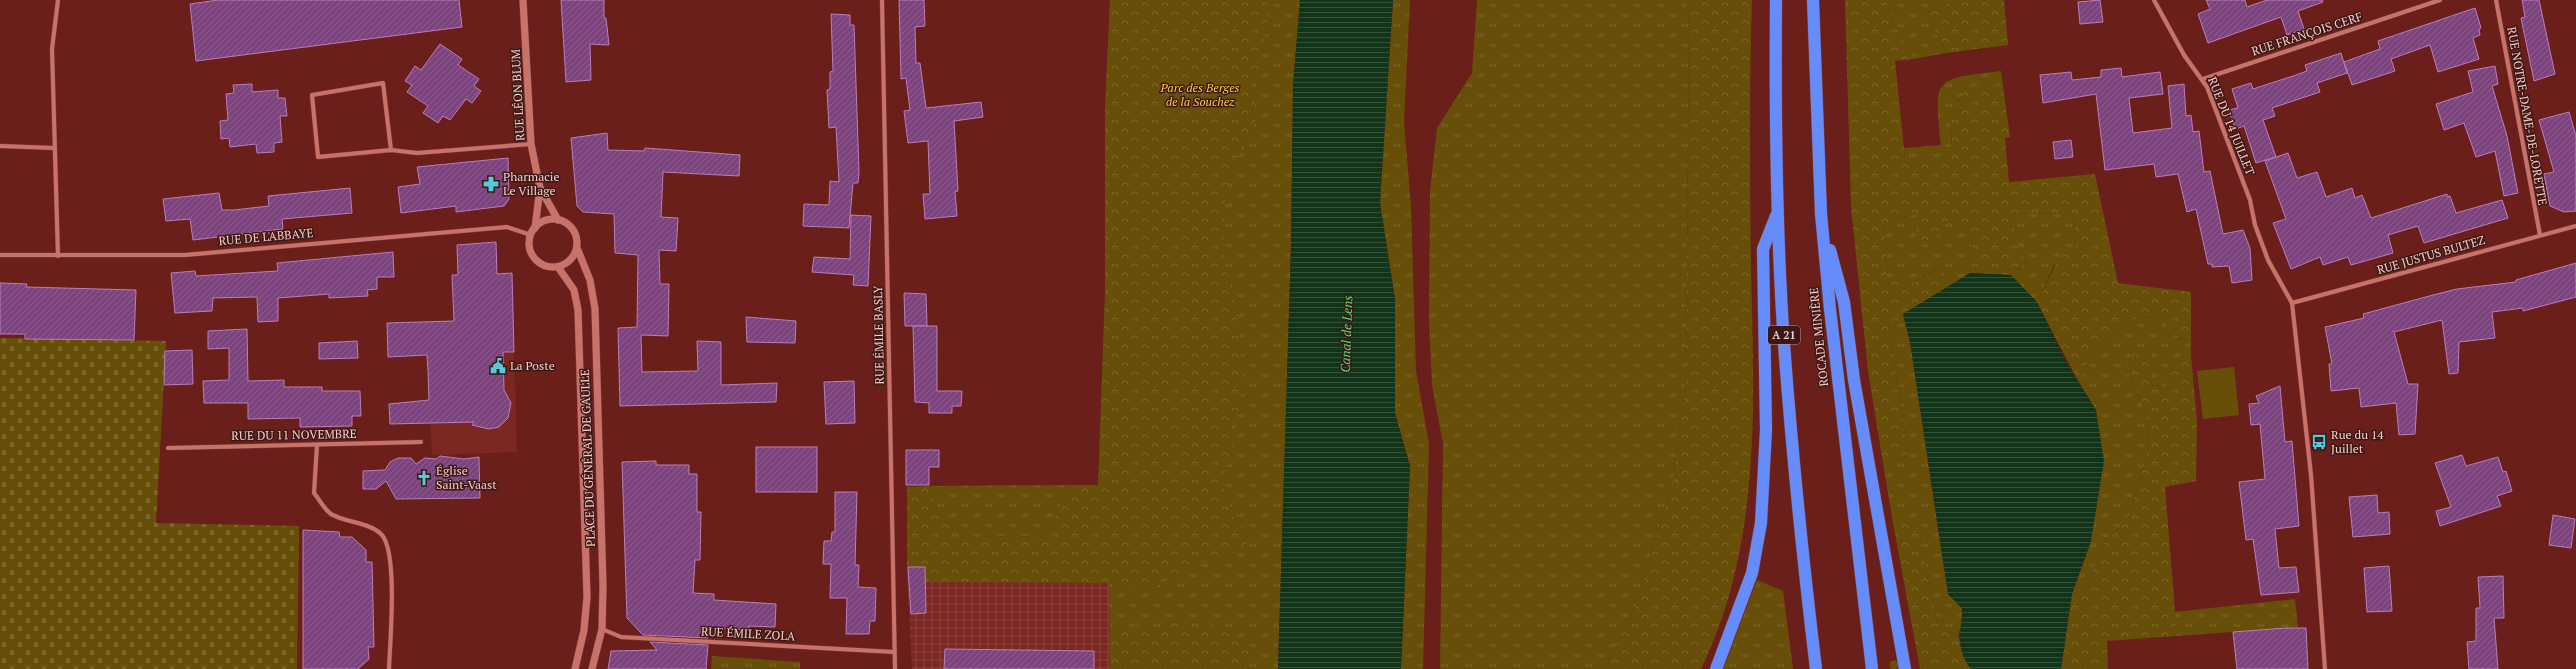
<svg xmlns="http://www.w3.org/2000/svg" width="2576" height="669" viewBox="0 0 2576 669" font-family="'PT Serif',serif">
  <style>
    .built { fill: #7b2722 }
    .industrial { fill: url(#industrial-grid) }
    .grass { fill: url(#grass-tufts) }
    .forest { fill: url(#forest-crowns) }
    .cemetery { fill: url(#cemetery-stones) }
    .pitch { fill: #674f09 }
    .water { fill: url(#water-rules) }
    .building { fill: url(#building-hatch); stroke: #ba7eb9 }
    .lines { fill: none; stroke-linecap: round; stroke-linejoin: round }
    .minor-casing { stroke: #803d3c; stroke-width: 5 }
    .tertiary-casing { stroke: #803d3c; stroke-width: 8 }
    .motorway-casing { stroke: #803d3c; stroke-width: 13 }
    .minor { stroke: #c8736a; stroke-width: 4 }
    .tertiary { stroke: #c8736a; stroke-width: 7 }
    .motorway { stroke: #668cf9; stroke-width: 12 }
    .labels { text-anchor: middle; stroke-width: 3; stroke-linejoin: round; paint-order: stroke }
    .shield { fill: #3a1815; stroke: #c19690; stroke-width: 1 }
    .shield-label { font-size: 11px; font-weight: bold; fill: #fbccc5 }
    .street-label { font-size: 12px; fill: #fbccc5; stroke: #3a1815 }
    .park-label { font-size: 12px; font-style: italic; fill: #fdcb48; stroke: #3a1815 }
    .poi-label { font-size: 12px; fill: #fbccc5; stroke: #3a1815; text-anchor: start }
    .water-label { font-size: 13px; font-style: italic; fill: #56de70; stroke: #3a1815 }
  </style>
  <defs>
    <pattern id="industrial-grid" width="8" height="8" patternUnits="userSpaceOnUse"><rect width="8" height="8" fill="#7b2722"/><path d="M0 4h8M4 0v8" fill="none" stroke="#8f4541"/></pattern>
    <pattern id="grass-tufts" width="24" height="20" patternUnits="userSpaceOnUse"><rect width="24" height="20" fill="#674f09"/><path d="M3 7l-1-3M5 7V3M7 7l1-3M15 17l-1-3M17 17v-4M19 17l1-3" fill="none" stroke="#7e672b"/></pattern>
    <pattern id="forest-crowns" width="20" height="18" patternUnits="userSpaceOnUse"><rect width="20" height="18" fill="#674f09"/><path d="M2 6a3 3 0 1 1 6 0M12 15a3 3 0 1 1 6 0" fill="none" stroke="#7e672b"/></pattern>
    <pattern id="cemetery-stones" width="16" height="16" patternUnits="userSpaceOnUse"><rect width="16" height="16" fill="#674f09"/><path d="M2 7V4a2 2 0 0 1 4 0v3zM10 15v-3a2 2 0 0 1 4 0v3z" fill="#7e672b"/></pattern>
    <pattern id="water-rules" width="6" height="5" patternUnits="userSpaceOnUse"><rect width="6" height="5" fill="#123418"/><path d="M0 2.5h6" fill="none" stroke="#355038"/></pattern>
    <pattern id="building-hatch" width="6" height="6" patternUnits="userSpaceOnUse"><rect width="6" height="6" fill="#7c447c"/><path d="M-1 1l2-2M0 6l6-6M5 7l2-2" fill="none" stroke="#905e8d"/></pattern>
  </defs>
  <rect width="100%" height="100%" fill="#6b1f1b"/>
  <path class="built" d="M514,351l3,101 -85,3 -5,-100z"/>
  <path class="industrial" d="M907,567h18l1,15 183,1 1,86h-198z"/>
  <g class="grass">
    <path d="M1110,0h190l-7,86 -2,159 -13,424h-168c-2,-223 -9,-446 0,-669z"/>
    <path d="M1393,0h17l-6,121 7,86 5,164 13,73 -6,225h-22l9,-203 -15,-53v-114l-15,-96z"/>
    <path d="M1477,0h210l2,23 -3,356 -13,101 -36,122 -32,67h-165l3,-225 -11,-59 -3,-65 1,-129 7,-63 35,-55z"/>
    <path d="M1886,0h69l-29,13 20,40 -32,6 -20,-35z"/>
    <path d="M2001,71l2,15h-37l-15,31 1,40 -47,2 -1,-11 37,-3c-7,-68 -8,-66 60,-74z"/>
    <path d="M1920,213l29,6 23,19 -2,35 -17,11 -15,-16 -29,17 -21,-6 -4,-56z"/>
    <path d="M2072,213l5,40 -23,12 -17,37 -26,-27 15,-13 -12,-22v-26z"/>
    <path d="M1903,314l7,28 38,252 14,14v15l-4,12 -19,-7 -11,-47 -9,-55 -26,-3 -10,-60 25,-6 -17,-125z"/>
    <path d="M2164,317l7,19 20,5v16l-16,6 -9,25 -14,-4 -26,-16 15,32 6,21 2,20 -4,22 -17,56 -24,24 -17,46 -15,5 19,-53 5,-131 -18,-29 20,-37 40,-26z"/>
    <path d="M1071,485l-26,51 -80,1 -29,-28 -7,-23z"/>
    <path d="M1757,580l26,11 10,78h-70z"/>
    <path d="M2295,599l3,28 -121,9 -3,-24z"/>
    <path d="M712,656l88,6v7h-89z"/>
    <circle cx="1894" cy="665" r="4.5"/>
  </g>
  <g class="forest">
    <path d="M1110,0h158l-1,24 -12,65v42l-23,35 -7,30 -1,64 13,53 6,65 -8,61 -13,41 10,36 14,14 1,20c-41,7 -63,19 -98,41l-40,-8 -184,-1v-15h-18v-80l22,-1 7,23 29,28 80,-1 26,-51h27l7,-193v-186z"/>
    <path d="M1687,0h65c-3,90 -2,179 -1,269 3,136 11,274 -50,400h-96l32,-67 36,-122 13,-101 3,-356z"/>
    <path d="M1845,0h41l8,24 20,35 -19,2 10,98 47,-2 -1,-40 15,-31h37l7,51 -5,1 4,44 86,-8 23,109 73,9v49l-20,-5 -8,-19 -25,1 -40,26 -20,37 -41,-79 23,-47 17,-2 -5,-40 -58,1v26l12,22 -15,13 -41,-2 2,-35 -23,-19 -20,27 -14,-8 5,-25 -36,10 4,56 21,6 30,-17 14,16 -50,30 -12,18 17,125 -25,6 -15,-92 -17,-164z"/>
    <path d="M1955,0h49l4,45 -62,8 -20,-40z"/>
    <path d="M2133,351l20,3 -1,30 14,4 9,-25 16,-6 6,65 -1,59 -31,6 12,149 -70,5 1,28h-47l11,-75 15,-5 17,-46 24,-24 17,-56 4,-22 -2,-20 -6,-21 -15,-32z"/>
    <path d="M1893,523l26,2 9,56 11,47 19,7 8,27 5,7h-51z"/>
    <path d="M1184,617l26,7 39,18v27h-139l-1,-36 25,-8 30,4z"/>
  </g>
  <path class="cemetery" d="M0,338l166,3 -10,182 143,3 -2,143h-297z"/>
  <path class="pitch" d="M2234,367l5,48 -36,4 -6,-48z"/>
  <g class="water">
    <path d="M1300,0h93l-13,203 15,96v114l15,53 -9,203h-123l13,-424 2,-159z"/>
    <path d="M1970,273l41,2 26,27 30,61 29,47 8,51 -13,80 -19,53 -11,75h-90c-17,-22 -9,-37 -9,-61l-14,-14 -38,-252 -7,-28z"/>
  </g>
  <g class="building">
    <path d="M218,0h241l3,27 -266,34 -6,-57z"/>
    <path d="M561,0h43v18h2l3,27 -19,-1 1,36 -25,2z"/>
    <path d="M899,0h25l1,26 -10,1 1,36h4l6,45 55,-6 2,15 -29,4 4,70 -3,1 2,24 -32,3 -2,-25h7l-2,-53 -20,2 -4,-32 6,-1 -4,-32 -5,1z"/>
    <path d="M2100,0l3,22 -23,2 -2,-22z"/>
    <path d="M2206,0h39l2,7 20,-7h55l1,2 -25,9 6,18 -17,6 -6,-18 -73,26 -10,-29 12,-5z"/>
    <path d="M2522,0h17l16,74 -21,7 -13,-63 4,-1z"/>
    <path d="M2475,8l6,20 -2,1 1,6 -7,3 6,21 -41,13 -8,-27 -39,14 4,12 -43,14 -8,-23 36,-13 -2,-8z"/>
    <path d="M831,14l19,1v10h4l5,147 -1,11h-5l-4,45 -46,-2 1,-22 25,1 1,-24 9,1 -3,-55 -7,1 -2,-38 3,-1v-17l3,-1z"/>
    <path d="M440,44l22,15 -4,6 21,14 -5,7 7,5 -9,12 -6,-4 -16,21 -7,-4 -5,7 -15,-10 5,-7 -21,-14 5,-7 -7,-4 10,-15 6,4z"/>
    <path d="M2341,53l6,20 -30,10 3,9 -48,16 3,8 -12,4 13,37 -20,6 -12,-37 -8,3 -8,-19 10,-2 -6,-19 19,-6 2,6 40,-13 14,-5 -2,-6z"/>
    <path d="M2495,66l3,18 -6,2 15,50 11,57 -14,3 -9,-45 -19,6 -12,-34 -20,7 -8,-26 37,-12 -5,-21z"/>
    <path d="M2121,68l1,9 38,-5 3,22 -34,4 4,35 39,-5 -4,-42 16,-2 2,32 5,-1 2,17 6,-1 5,41 6,-1 13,63 20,-4 7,18 2,32 -20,3 -3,-17 -17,1v-3h-4l-12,-55 -9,3 -9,-38 -22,3 -2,-13 -49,6 -9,-76 -53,9 -3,-28 31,-3 1,8 29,-3v-7z"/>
    <path d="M252,84v8l26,-2v8h7l2,18h-7l2,26 -8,1v9l-17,1 -1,-9 -26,3 -1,-9 -8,1 -1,-18 8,-1 -2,-26 8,-1 -1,-8z"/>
    <path d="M2569,112l7,24v75l-12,1 -14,-6 -6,-32 10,-2 -15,-52z"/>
    <path d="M607,133l1,17 36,1 1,-3 95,7 -1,21 -76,-4 -2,45 17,1 -2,33 -17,-1 1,34h9l-1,52 -27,-1 1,37 56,-1 -1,-30 24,1v43l56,-2 -1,19 -156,4 -2,-78 19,-1 1,-72 -23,-2 -1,-39 -31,-2 -6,-6 -6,-68z"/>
    <path d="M2071,140l2,17 -18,2 -2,-17z"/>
    <path d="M2288,153l9,25 20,-6 9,25 26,-9 3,10 7,-3 9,23 76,-24v3l3,-1 6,17 46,-13 6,18 -84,25 -6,-17 -30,9 5,18 -42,12 -3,-8 -25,8 -3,-8 -29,12 -18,-46 13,-4 -21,-58z"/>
    <path d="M508,158l1,41 -5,7 -48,6v-6l-55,7 -3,-26 22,-3 -3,-17z"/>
    <path d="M350,188l2,25 -70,6 1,10 -90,11 -3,-21 -24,2 -3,-22 56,-6 3,17h12l35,-4 -1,-10z"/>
    <path d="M851,215l20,1 -3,70 -15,-1 1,-10 -42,-3 2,-15 36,2z"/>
    <path d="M496,242l1,32 15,-1 2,79h-11l1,38 7,13 -3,15 -9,9 -10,2 -17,-4 2,-3 -84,2 -1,-20 40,-4 -1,-30 -1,-15 -39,2 -1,-34 67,-2 -2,-46h6l-1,-30z"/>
    <path d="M393,252l1,25h-17v12l-10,1 1,6 -39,2v-4l-51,4v23l-20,1 -1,-25 -44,1 -1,13 -37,2 -4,-40 24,-2 1,5 82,-5 -1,-8z"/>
    <path d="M2576,263v34l-53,14v-3l-31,4 3,26 -36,4 -1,31 -9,1 -7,-54 -48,12 14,52h10l-3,50 -16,1 -3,-32 -35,4 -2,-19 -28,3 -2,-27h3l-7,-37 39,-9 -1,-4 70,-19 24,-6 59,-7v-2z"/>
    <path d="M0,283l27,1 -1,3 110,3 -2,50 -109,-1v-5h-25z"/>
    <path d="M904,293l22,1 1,32h-22z"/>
    <path d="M746,317l50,4 -1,22 -48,-1z"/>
    <path d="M913,326h24v65h25l-1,15h-9v7h-23v-10l-14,-1z"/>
    <path d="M247,329l1,52 36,-1v7h38v4h38l1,25h-9v10l-52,1v-9l-52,1v-16h-44l-1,-22 26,-1v-32l-21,1v-18z"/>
    <path d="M357,341l1,17 -39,1v-16z"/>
    <path d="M192,350l1,34 -29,1 1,-34z"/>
    <path d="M854,381l1,42 -29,1 -2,-42z"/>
    <path d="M2280,386l5,56 7,-1 7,85 -24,3 4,39 17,-1 3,25 -38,3 -8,-56 -7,1 -7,-58 26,-3 -5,-55 -9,1 -2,-21 10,-1 -3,-7z"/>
    <rect x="756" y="447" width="61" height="45"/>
    <path d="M906,450h33v17h-10v18h-23z"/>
    <path d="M2462,455l4,11 32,-9 5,15 3,-1 6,20 -15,5 4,10 -61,20 -4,-15 15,-4 -16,-44z"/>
    <path d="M440,456l24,3 15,-2 1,41 -84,1 -10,-18 -10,8h-13v-18l22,-1 5,-8 8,-4h13l5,6 9,-6 11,1z"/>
    <path d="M656,461v4h33v9h8v38h4l-1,48h-5l-2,33 21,1v6l62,4 -1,23 -26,-1v4l-41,-2v10l-65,-3 -16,-17 -5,-156z"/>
    <path d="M835,492h22l-2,73h4l-1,22 18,1 -1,33h-5l-1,13h-23l1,-36h-17l1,-34h-8l1,-23h7l1,-9h3z"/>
    <path d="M2377,495l1,18 11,-1 1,22 -37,3 -4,-40z"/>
    <path d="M2553,515l22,4 -4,29 -22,-3z"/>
    <path d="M303,530l36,2 1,5h12l14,13v12h6l2,85h-6l1,12 -11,10h-55z"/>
    <path d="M2389,566l3,45 -25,1 -3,-44z"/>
    <path d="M908,567h17l1,46 -15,1z"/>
    <path d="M2503,576l1,42h-10l4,51h-29l-2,-27 9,-1v-33h4l-2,-31z"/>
    <path d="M2286,628h20l2,41h-71l-4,-37z"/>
    <path d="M650,642l58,3 -2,24h-98l3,-18 46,-1z"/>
    <path d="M945,649l149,2v18h-150z"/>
  </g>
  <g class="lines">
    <defs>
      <g id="minor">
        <path d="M882,0l13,669"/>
        <path d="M2154,0l30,55 23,32 43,113 5,25 13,35 24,43 19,172 14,194"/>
        <path d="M2496,0l44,235"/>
        <path d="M2203,79l237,-79"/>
        <path d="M0,146l54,2"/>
        <path d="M391,150l-8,-67 -71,12 6,62 73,-7 26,3 114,-9"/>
        <path d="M0,255h185l322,-28 24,8"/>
        <path d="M58,256l-6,-207 6,-49"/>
        <path d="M2292,303l284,-77"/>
        <path d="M317,445l-3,48c5,6 11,17 17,21 15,9 39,8 51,21 16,19 8,107 7,134"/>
        <path d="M168,448l253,-6"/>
        <path d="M602,629l19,8 273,15"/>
      </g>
      <g id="tertiary">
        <path d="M523,0l8,144 9,44 18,32"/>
        <circle cx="553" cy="243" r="24"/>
        <path d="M535,228l5,-40"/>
        <path d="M577,248l13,32 5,29 8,277 -1,43 -10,40"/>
        <path d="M558,267l16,23 4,20 9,287 -3,33 -9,39"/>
      </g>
      <g id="motorway">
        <path d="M1776,0c-1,115 0,229 8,344 8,108 19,217 32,325"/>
        <path d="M1813,0l8,214 9,95 42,360"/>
        <path d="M1830,250l14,52 10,78 51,289"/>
        <path d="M1716,669l36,-96 9,-50 5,-93 -3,-181 13,-33"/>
      </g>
    </defs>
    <use href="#minor" class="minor-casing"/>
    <use href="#tertiary" class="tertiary-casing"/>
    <use href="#motorway" class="motorway-casing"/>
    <use href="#minor" class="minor"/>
    <use href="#tertiary" class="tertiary"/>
    <use href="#motorway" class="motorway"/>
  </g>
  <defs>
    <symbol id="pharmacy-bare" viewBox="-9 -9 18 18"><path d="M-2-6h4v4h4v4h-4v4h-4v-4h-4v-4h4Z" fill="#53cbdb" stroke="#3a1815" stroke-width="2.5" paint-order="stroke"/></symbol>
    <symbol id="civic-bare" viewBox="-9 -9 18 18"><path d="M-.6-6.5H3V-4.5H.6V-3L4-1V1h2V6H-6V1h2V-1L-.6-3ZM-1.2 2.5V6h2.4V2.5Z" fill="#53cbdb" stroke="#3a1815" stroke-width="2.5" paint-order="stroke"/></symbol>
    <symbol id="bus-bare" viewBox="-9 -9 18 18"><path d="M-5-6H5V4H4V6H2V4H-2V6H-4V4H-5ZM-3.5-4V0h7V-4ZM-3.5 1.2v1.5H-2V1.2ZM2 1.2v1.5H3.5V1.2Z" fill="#53cbdb" stroke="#3a1815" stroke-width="2.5" paint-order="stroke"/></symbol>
    <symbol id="church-bare" viewBox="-9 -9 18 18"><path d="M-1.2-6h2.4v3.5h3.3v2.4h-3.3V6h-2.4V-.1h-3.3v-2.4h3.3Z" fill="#53cbdb" stroke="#3a1815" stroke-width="2.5" paint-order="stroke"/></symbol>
  </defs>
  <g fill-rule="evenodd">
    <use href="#pharmacy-bare" x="480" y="173" width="22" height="22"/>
    <use href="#civic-bare" x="487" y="355" width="22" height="22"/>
    <use href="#bus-bare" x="2308" y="431" width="22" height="22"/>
    <use href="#church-bare" x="413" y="467" width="22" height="22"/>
  </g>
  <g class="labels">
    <rect class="shield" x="1768" y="326" width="32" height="18" rx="3"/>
    <g class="shield-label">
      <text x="1784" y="339">A 21</text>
    </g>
    <g class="street-label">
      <text transform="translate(2307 34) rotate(-18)" y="4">RUE FRANÇOIS CERF</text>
      <text transform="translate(518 95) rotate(-93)" y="4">RUE LÉON BLUM</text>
      <text transform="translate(2527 116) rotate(80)" y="4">RUE NOTRE-DAME-DE-LORETTE</text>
      <text transform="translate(2231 126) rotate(68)" y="4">RUE DU 14 JUILLET</text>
      <text transform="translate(266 237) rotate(-5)" y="4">RUE DE L'ABBAYE</text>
      <text transform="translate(2431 255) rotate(-16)" y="4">RUE JUSTUS BULTEZ</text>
      <text transform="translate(879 335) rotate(-91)" y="4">RUE ÉMILE BASLY</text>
      <text transform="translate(1819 337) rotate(-96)" y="4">ROCADE MINIÈRE</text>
      <text transform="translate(294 435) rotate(-1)" y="4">RUE DU 11 NOVEMBRE</text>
      <text transform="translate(588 458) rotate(-92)" y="4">PLACE DU GÉNÉRAL DE GAULLE</text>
      <text transform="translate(748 634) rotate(3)" y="4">RUE ÉMILE ZOLA</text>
    </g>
    <g class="park-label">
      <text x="1200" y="92">Parc des Berges<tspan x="1200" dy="14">de la Souchez</tspan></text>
    </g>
    <g class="poi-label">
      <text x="503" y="181">Pharmacie<tspan x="503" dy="14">Le Village</tspan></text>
      <text x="510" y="370">La Poste</text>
      <text x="2331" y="439">Rue du 14<tspan x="2331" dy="14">Juillet</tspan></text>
      <text x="436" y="475">Église<tspan x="436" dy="14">Saint-Vaast</tspan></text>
    </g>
    <g class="water-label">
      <text transform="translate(1346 334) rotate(-88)" y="5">Canal de Lens</text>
    </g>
  </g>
</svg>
